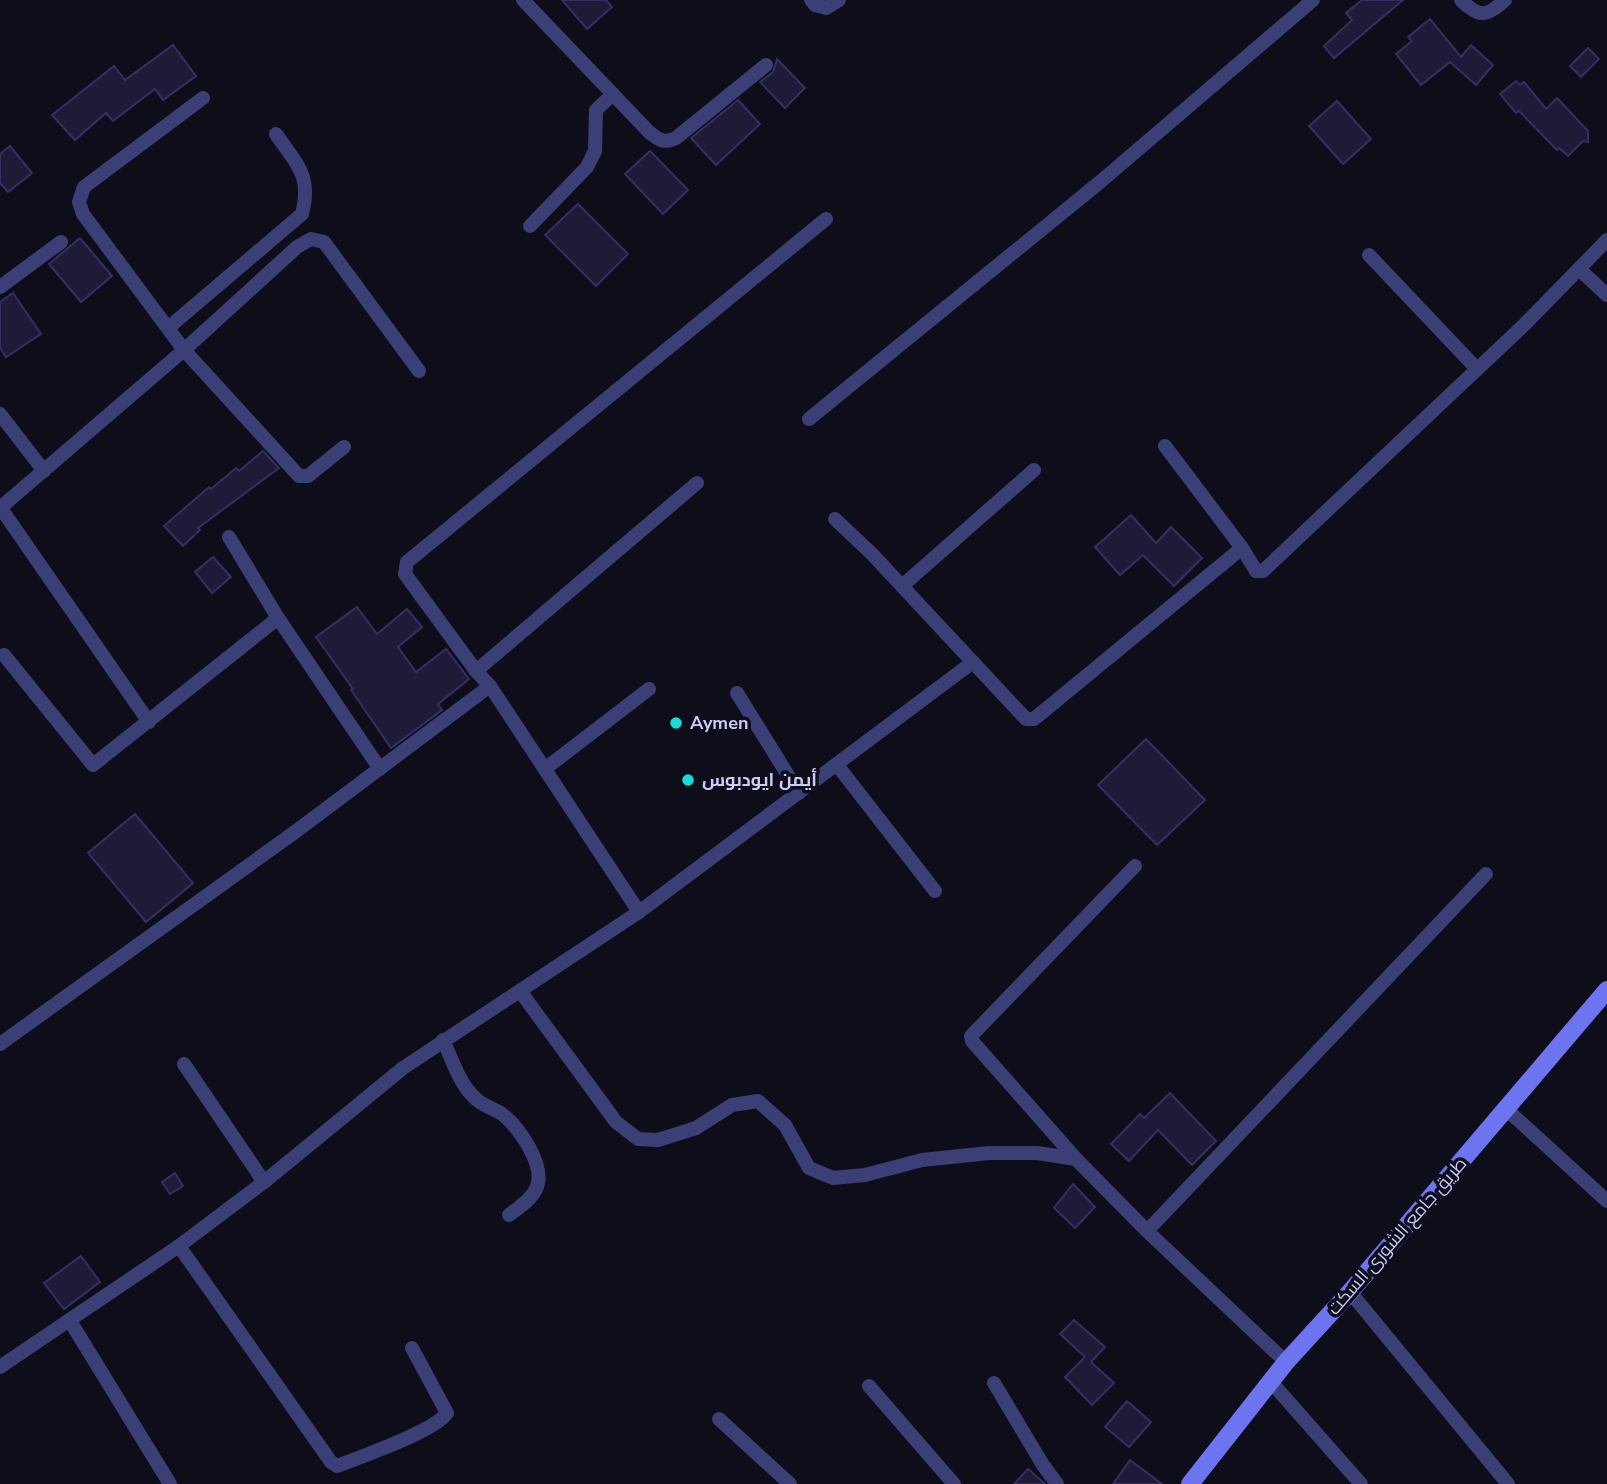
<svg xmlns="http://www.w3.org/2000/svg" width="1607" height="1484" viewBox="0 0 1607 1484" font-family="'Nunito Sans',Cairo,sans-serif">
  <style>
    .building { fill: #1e1b39; stroke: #342f63; stroke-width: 2 }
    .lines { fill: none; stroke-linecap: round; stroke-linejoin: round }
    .street { stroke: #3c3f75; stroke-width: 14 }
    .secondary { stroke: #6c74f0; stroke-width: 18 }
    .poi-dot { fill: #16dadb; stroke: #0e0d1a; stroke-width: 2.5 }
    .labels { text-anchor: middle; stroke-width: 7; stroke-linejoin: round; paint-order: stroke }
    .poi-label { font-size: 18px; font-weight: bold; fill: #cccbfa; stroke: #0e0d1a; text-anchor: start }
    .street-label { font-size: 18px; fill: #cccbfa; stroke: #0e0d1a }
  </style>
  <rect width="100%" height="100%" fill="#0e0d1a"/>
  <g class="building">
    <path d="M562,0h44l6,7 -25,22z"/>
    <path d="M1362,0h41l-69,58 -10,-12 28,-26 -6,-7z"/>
    <path d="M1430,19l31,38 10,-12 22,20 -17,20 -26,-23 -29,23 -25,-31 16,-13 -4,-4z"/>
    <path d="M173,45l23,31 -33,24 -8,-11 -42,32 -7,-8 -31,27 -23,-25 62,-49 11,14z"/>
    <path d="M1588,48l11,11 -18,18 -11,-11z"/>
    <path d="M777,59l28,29 -20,20 -25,-26 13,-10z"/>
    <path d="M1516,81l4,4 4,-3 22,27 11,-11 31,33v11l-5,-1 -15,15 -9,-8 -2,2 -38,-39 -3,2 -16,-19z"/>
    <path d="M738,100l22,24 -44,41 -25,-27z"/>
    <path d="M1337,101l34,38 -28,25 -34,-38z"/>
    <path d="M10,146l22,27 -24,19 -8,-9v-29z"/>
    <path d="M650,151l38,39 -25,24 -38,-40z"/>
    <path d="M578,204l50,50 -32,32 -51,-51z"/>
    <path d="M80,238l32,38 -31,26 -32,-38z"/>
    <path d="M13,293l28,41 -35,23 -6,-9v-46z"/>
    <path d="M263,451l16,17 -81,60 2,2 -17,16 -19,-20 45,-39 2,2 25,-21 3,3z"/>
    <path d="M1131,515l25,28 15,-16 31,31 -28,28 -31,-31 -23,20 -25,-28z"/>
    <path d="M213,557l18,20 -19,16 -17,-21z"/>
    <path d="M357,607l20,27 30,-25 15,18 -24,20 18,25 30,-23 23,30 -31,25 4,6 -51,38 -40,-58 2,-1 -37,-52z"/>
    <path d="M1146,739l59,61 -48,45 -59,-60z"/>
    <path d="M135,814l58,69 -47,39 -58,-69z"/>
    <path d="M1170,1093l46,48 -24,24 -34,-35 -29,31 -18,-17 29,-30 4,4z"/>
    <path d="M175,1173l8,13 -13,8 -8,-12z"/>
    <path d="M1073,1184l22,23 -20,21 -21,-20z"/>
    <path d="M81,1256l19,26 -36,27 -20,-26z"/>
    <path d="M1074,1320l31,27 -14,15 23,21 -22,22 -27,-28 20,-20 -25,-23z"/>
    <path d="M1127,1401l24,21 -22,25 -24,-20z"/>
    <path d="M1130,1460l32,24h-49z"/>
    <path d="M1028,1469l16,14 1,1h-31z"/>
  </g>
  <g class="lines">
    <g class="street">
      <path d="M523,0l126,132c10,8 15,12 27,6l90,-73"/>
      <path d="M811,0l4,5 11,3 13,-8"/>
      <path d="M1461,0c18,18 26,17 44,0"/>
      <path d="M203,98l-119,89 -5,15 4,12 101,136 115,126h9l36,-29"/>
      <path d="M530,226l57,-59 8,-16 1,-41 17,-16"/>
      <path d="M1369,255l108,114"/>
      <path d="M1579,269l28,26"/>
      <path d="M0,287l61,-45"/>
      <path d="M168,328l134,-114c10,-39 -5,-49 -26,-80"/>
      <path d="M0,414l44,57"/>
      <path d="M809,419l291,-237 213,-182"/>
      <path d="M1165,446l77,102 14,23h7l262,-247 82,-84"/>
      <path d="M0,507l149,215"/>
      <path d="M0,508l184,-158 113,-103 14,-8 13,3 95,129"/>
      <path d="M835,519l37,35 154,165h8l208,-171"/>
      <path d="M229,537l49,81"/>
      <path d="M902,586l132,-116"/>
      <path d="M4,655l89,110 185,-147 102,151"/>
      <path d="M476,671l221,-188"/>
      <path d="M737,693l62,100"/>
      <path d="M837,765l98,126"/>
      <path d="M546,768l103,-79"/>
      <path d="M639,912l-149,-226 -14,-15 -71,-97 2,-12 419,-343"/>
      <path d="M520,991l96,131 22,17 20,1 38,-12 36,-23 26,-4 27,24 24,43 24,10 32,-3 57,-15 67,-7h48l39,6 71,72 139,131"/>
      <path d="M443,1040c9,19 16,43 31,57 8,9 19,11 28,17 17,13 45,53 34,75 -5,11 -18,19 -27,26"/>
      <path d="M0,1044l295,-212 195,-146"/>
      <path d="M184,1064l80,118"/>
      <path d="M1505,1108l102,93"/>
      <path d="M1076,1159l-104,-118 -1,-5 164,-170"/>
      <path d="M1147,1231l339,-357"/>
      <path d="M179,1246l152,216 6,4c24,-9 98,-35 110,-53l-35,-65"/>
      <path d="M1350,1292l158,192"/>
      <path d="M70,1321l100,163"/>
      <path d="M0,1367l179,-121 85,-64 139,-114 236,-156 334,-250"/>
      <path d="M1271,1382l90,102"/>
      <path d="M994,1383l49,82 14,19"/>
      <path d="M869,1386l85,98"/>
      <path d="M719,1419l71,65"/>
    </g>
    <path class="secondary" d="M1190,1484l96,-122 64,-70 257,-302"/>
  </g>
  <g class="poi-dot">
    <circle cx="676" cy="723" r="7"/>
    <circle cx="688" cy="780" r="7"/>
  </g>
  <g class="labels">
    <g class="poi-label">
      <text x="690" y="729">Aymen</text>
      <text x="702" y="786">أيمن ايودبوس</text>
    </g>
    <g class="street-label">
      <text transform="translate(1397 1236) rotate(-49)" y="6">طريق جامع الشورى السكت</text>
    </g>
  </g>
</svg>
